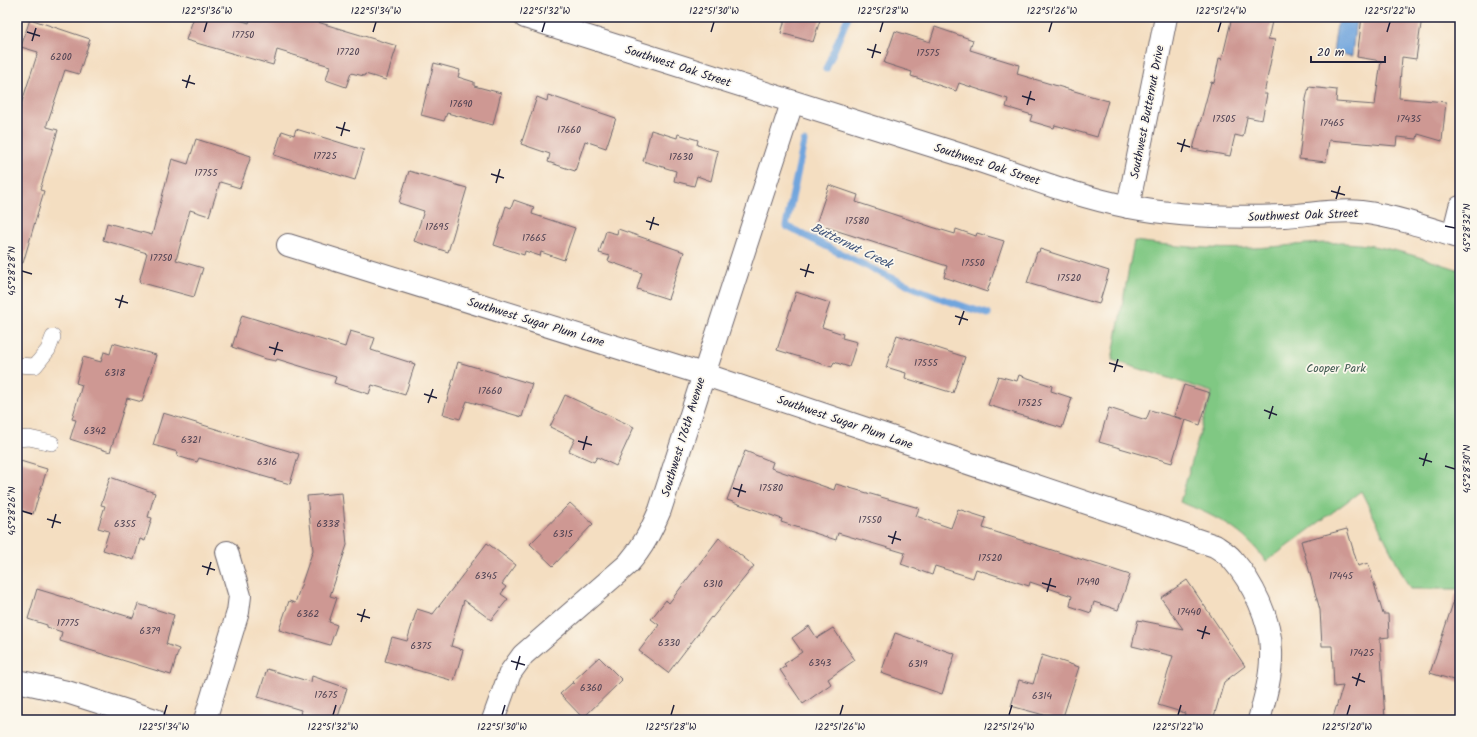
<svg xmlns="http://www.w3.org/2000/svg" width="1477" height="737" viewBox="0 0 1477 737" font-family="Kalam,sans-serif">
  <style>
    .green { fill: #80c883; stroke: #51755f }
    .water { fill: #71a5dd; stroke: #4a648c }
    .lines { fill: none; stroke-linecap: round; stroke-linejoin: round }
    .stream { stroke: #71a5dd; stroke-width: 7 }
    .building { fill: #ce9893 }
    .service-casing { stroke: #6c646a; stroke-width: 16 }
    .minor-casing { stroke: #6c646a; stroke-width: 24 }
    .service { stroke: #fff; stroke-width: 15 }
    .minor { stroke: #fff; stroke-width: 22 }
    .ticks { fill: none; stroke: #22223b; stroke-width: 1.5 }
    .labels { text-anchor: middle; stroke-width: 3.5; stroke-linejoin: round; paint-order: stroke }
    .number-label { font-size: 10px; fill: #4d4051 }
    .street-label { font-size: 12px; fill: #22223b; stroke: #fbf7ec }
    .park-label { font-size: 12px; fill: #435c54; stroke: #fbf7ec }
    .water-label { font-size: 13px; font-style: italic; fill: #42567c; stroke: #fbf7ec }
    .neatline { fill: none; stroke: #22223b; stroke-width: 1.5 }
    .ticks-label { font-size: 10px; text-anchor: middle; fill: #22223b }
  </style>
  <rect width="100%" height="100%" fill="#fbf7ec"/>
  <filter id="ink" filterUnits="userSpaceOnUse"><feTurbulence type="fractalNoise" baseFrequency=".025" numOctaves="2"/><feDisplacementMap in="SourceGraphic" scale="8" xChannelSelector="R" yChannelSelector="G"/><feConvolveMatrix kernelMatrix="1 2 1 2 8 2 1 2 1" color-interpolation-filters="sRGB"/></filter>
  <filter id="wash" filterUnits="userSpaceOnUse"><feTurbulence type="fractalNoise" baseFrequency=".012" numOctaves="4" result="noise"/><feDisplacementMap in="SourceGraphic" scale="16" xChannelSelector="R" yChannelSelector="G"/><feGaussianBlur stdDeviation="0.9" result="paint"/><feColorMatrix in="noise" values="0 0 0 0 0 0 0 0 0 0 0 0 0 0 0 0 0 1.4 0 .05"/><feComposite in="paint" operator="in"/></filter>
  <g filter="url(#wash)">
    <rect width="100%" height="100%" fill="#f4dec1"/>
    <path class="green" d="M1134,241c40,5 78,9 118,7 30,-1 60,-6 91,-5 40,1 79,15 117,27v319h-50l-49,-98 -95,71c-20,-31 -52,-47 -86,-60l32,-110 -100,-32z"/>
    <path class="water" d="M1338,17h18l-4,39 -19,-3z"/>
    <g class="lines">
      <g class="stream">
        <path d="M826,69l22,-52"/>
        <path d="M804,142l-18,84c66,33 131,68 202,88"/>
      </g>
    </g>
    <g id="blocks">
      <g class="building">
        <path d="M194,17h36l19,6 2,-6h50l96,29 -11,34 -21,-6 -1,2 -13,-3 -5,14 -20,-7 4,-14 -53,-16 -4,15 -87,-25z"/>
        <path d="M786,17h35l-8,25 -32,-9z"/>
        <path d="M1232,17h41l-5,22 7,1 -11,54h3l-5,26 -15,-3 -4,20 -8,-2 -5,21 -37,-7 18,-67 3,1 5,-25 3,1z"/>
        <path d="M1362,17h60l-6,42 -14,-2 -3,41 47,4 -4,39 -24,-7 -1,5 -20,-2 -1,9 -67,-6 -3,22 -27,-3 7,-60 3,-12 28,3 -1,12 39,3 6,-44 -24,-4z"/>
        <path d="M30,19l60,20 -11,35 -14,-4 -18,54v3l11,3 -18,60 4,1 -21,72 -6,-1v-145l21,-65 -17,-5z"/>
        <path d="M935,27l38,13 -3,10 49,15 -2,9 91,27 -11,36 -42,-12 -1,3 -24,-7 2,-6 -26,-8 2,-8 -49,-16 -3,8 -45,-15 1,-4 -28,-9 11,-32 35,11z"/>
        <path d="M434,63l26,7 -2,7 16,5v4l27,7 -8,32 -46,-12 -3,8 -23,-6z"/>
        <path d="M548,95l68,23 -10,30 -21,-7 -10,30 -27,-9 2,-8 -29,-10 16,-47 10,4z"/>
        <path d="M296,129l68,21 -9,30 -81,-25 8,-24 12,4z"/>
        <path d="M651,130l26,8 1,-4 20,6 -1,5 21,6 -7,30 -14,-5 -3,10 -20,-5 2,-10 -33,-10z"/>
        <path d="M196,139l55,17 -11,32 -20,-6 -11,34 -19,-6 -14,50 27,8 -9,29 -55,-15 8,-29 -44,-13 4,-17 45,12 20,-76 16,5z"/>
        <path d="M409,171l58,17 -19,64 -34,-11 10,-30 -25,-8z"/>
        <path d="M829,185l29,10 -2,7 76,25 23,7 1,-5 20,7 1,-3 27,8 -17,51 -43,-15 3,-11 -131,-42z"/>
        <path d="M514,200l20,7 -2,7 43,14 -11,32 -23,-8 -1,4 -15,-5 -1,4 -30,-10 12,-39 5,2z"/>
        <path d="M618,229l66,23 -16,47 -31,-10 5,-16 -34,-12 2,-5 -11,-3 7,-22 11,3z"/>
        <path d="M1040,249l69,22 -10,33 -72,-21 10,-31h2z"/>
        <path d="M796,292l34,11 -8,24 21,7 -1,4 15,4 -8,25 -15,-5 -2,5 -55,-17z"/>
        <path d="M242,315l103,32 5,-16 25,7 -4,12 44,14 -10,31 -33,-10 -3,9 -35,-11 2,-6 -59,-18 -1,2 -10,-2 -34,-12z"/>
        <path d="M897,335l68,22 -12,36 -48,-15 1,-5 -20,-6z"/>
        <path d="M113,343l43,12 -14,47 -15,-4 -17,54 -40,-13 6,-19 -4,-1 10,-34 -6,-2 7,-26 18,5 3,-10 6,2z"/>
        <path d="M458,362l74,22 -10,33 -55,-16 -7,18 -17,-5z"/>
        <path d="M1019,375l33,11 -1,5 21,7 -10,30 -74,-23 10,-29 19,5z"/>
        <path d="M1184,385l26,8 -10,32 -26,-9z"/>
        <path d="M565,395l69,32 -18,39 -19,-9 -3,5 -25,-11 6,-12 -25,-12z"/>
        <path d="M1109,408l37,12 4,-10 35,10 -13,43 -73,-21z"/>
        <path d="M163,413l136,41 -9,30 -91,-26 -2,4 -20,-6 1,-4 -25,-7z"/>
        <path d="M745,451l28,11 -2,6 63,22 2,-6 83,24 -3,8 35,12 7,-19 28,9 -3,10 147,47 -12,35 -24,-8 -3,11 -21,-7 2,-10 -42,-14 -1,4 -53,-17 -3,9 -38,-12 -3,9 -31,-11 4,-11 -67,-20 -2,7 -55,-18 1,-3 -55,-19z"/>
        <path d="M17,460l30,9 -14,45 -16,-5z"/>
        <path d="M110,477l45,16 -7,24 4,1 -7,23 -5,-2 -6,21 -31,-10 6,-19 -11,-3 7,-22 -4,-1z"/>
        <path d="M342,493l5,52 -17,51 7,2 -8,24 8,3 -7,20 -51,-15 10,-29 6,2 18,-53 -6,-54z"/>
        <path d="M570,503l23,21 -40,42 -23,-22z"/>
        <path d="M1347,529l11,37 10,-3 15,51h5l1,23 -9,1 5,82h-53l11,-34 -9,1 -2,-41h-10l-2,-36 -19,-69z"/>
        <path d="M719,538l35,28 -42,52 -1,-1 -43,56 -29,-22 20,-26 -8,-6 15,-19 3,3z"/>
        <path d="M487,543l29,22 -14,19 4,3 -5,7 7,5 -17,21 -27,-20 -13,46 12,4 -9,31 -69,-20 7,-24 15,4 10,-32 16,5z"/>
        <path d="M1187,580l58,86 -21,16 -11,38h-30l2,-7 -27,-8 15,-49 -41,-10 6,-26 45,9 -22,-31z"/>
        <path d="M37,589l96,29 5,-14 36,11 -8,29 13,5 -8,26 -111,-34 2,-9 -15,-5v-2l-19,-6z"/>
        <path d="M1456,594l4,1v87l-30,-9z"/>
        <path d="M809,626l8,12 16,-10 22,32 -27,19 3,5 -28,20 -23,-34 6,-4 -2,-2 18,-12 -10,-14z"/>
        <path d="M895,633l60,21 -13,40 -61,-21z"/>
        <path d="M1042,655l37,12 -17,53 -51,-14 8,-26 14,4z"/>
        <path d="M599,657l23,23 -39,38 -23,-24 12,-11 3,1 -3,-2z"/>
        <path d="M267,669l44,13 1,-6 35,12 -10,32h-20l-17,-5 1,-5 -43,-13z"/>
      </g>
    </g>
  </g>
  <g filter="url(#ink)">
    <use href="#blocks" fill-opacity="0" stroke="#6c646a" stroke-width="1"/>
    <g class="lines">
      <defs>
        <g id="service">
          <path d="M17,365l18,1 13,-16 5,-13"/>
          <path d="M17,439l12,-1 23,5"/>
        </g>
        <g id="minor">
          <path d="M525,17c143,45 285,90 427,135 59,18 116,43 177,55 51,10 102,11 155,9 25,-1 51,-7 77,-4 33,4 68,16 99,26"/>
          <path d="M1128,207l38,-190"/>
          <path d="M1453,235l7,-28"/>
          <path d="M288,245l415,129 512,172c6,4 13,8 17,13 20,23 39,60 39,92 1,23 -6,47 -12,69"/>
          <path d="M17,681l50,11 88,28"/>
          <path d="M205,720l33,-108 2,-16 -13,-44"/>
          <path d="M493,720l17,-47 13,-18 105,-91c15,-17 23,-33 32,-54l132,-407"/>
        </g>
      </defs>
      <use href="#service" class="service-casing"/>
      <use href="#minor" class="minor-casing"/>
      <use href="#service" class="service"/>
      <use href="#minor" class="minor"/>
    </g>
  </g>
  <path class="ticks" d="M27,32l13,4M204,32l3,-10M373,32l3,-10M542,32l3,-10M711,32l3,-10M880,32l3,-10M1049,32l3,-10M1218,32l3,-10M1387,32l3,-10M32,41l4,-13M867,49l14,4M872,58l4,-14M182,80l13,4M186,88l4,-13M1022,96l13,4M1027,105l4,-14M336,127l14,4M341,136l4,-14M1177,143l13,4M1181,152l4,-13M491,174l13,4M496,183l4,-14M1331,191l14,4M1336,199l4,-13M646,221l13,4M1445,226l10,2M650,230l4,-13M800,269l14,4M22,271l10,3M805,277l4,-13M115,299l13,4M119,308l4,-13M955,316l13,4M959,325l5,-14M269,347l14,4M274,355l4,-13M1109,363l14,4M1114,372l4,-13M424,394l13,4M428,403l5,-14M1264,410l13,5M1269,419l4,-13M578,441l14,4M583,450l4,-14M1419,458l13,4M1423,466l4,-13M1445,466l10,3M733,488l13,4M738,497l4,-13M22,511l10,3M47,519l14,4M52,528l4,-14M888,536l13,4M892,544l4,-13M202,566l13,4M207,575l4,-13M1042,583l14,4M1047,592l4,-14M357,614l13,4M361,622l4,-13M1197,630l13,4M1202,639l4,-13M511,661l14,4M516,670l4,-14M1352,677l13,5M1356,686l4,-13M164,715l3,-10M333,715l3,-10M502,715l3,-10M671,715l3,-10M840,715l3,-10M1009,715l3,-10M1178,715l3,-10M1347,715l3,-10"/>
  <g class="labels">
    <g class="number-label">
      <text x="243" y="38">17750</text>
      <text x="348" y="55">17720</text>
      <text x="928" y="56">17575</text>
      <text x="61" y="60">6200</text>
      <text x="461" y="107">17690</text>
      <text x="1224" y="122">17505</text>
      <text x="1409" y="122">17435</text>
      <text x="1332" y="126">17465</text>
      <text x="569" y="133">17660</text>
      <text x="325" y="159">17725</text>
      <text x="681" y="160">17630</text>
      <text x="206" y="176">17755</text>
      <text x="857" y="224">17580</text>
      <text x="437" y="230">17695</text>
      <text x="534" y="241">17665</text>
      <text x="161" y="261">17750</text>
      <text x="973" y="266">17550</text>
      <text x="1069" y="281">17520</text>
      <text x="926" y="366">17555</text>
      <text x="115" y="376">6318</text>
      <text x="490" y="394">17660</text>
      <text x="1030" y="406">17525</text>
      <text x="95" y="434">6342</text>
      <text x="191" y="443">6321</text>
      <text x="267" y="465">6316</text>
      <text x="771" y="491">17580</text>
      <text x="870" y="523">17550</text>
      <text x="125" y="527">6355</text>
      <text x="328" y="527">6338</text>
      <text x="563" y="537">6315</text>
      <text x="990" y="561">17520</text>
      <text x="486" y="579">6345</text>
      <text x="1341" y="579">17445</text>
      <text x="1088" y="585">17490</text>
      <text x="713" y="587">6310</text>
      <text x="1189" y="615">17440</text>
      <text x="308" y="617">6362</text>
      <text x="68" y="626">17775</text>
      <text x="150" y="634">6379</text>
      <text x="669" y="646">6330</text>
      <text x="421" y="649">6375</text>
      <text x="1362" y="656">17425</text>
      <text x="820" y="666">6343</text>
      <text x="918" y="667">6319</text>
      <text x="591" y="691">6360</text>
      <text x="326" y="698">17675</text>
      <text x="1042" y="699">6314</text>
    </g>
    <g class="street-label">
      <text transform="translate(678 66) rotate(18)" y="4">Southwest Oak Street</text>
      <text transform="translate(1147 112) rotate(-79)" y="4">Southwest Butternut Drive</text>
      <text transform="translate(987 164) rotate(18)" y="4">Southwest Oak Street</text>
      <text transform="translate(1303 215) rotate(-2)" y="4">Southwest Oak Street</text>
      <text transform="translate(536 322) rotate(17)" y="4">Southwest Sugar Plum Lane</text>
      <text transform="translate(845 422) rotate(19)" y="4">Southwest Sugar Plum Lane</text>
      <text transform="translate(683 437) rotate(-73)" y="4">Southwest 176th Avenue</text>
    </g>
    <g class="park-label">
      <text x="1336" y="372">Cooper Park</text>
    </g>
    <g class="water-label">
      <text transform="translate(852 245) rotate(26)" y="5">Butternut Creek</text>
    </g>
  </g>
  <rect width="1477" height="737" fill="none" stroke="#fbf7ec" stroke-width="44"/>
  <path d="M1311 56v6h74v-6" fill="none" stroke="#22223b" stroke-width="2"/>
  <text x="1317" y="56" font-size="12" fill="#22223b" stroke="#fbf7ec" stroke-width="3" paint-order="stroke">20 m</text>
  <rect x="22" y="22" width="1433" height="693" class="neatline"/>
  <g class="ticks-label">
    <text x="207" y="14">122°51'36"W</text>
    <text x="376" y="14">122°51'34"W</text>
    <text x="545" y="14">122°51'32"W</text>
    <text x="714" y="14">122°51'30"W</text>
    <text x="883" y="14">122°51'28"W</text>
    <text x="1052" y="14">122°51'26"W</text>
    <text x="1221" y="14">122°51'24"W</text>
    <text x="1390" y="14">122°51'22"W</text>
    <text transform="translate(1466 228) rotate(-90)" y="4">45°28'32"N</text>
    <text transform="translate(11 271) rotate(-90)" y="4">45°28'28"N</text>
    <text transform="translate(1466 469) rotate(-90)" y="4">45°28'30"N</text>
    <text transform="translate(11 511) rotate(-90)" y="4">45°28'26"N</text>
    <text x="164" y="730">122°51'34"W</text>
    <text x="333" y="730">122°51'32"W</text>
    <text x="502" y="730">122°51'30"W</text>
    <text x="671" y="730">122°51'28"W</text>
    <text x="840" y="730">122°51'26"W</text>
    <text x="1009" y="730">122°51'24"W</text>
    <text x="1178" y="730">122°51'22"W</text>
    <text x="1347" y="730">122°51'20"W</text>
  </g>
</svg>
